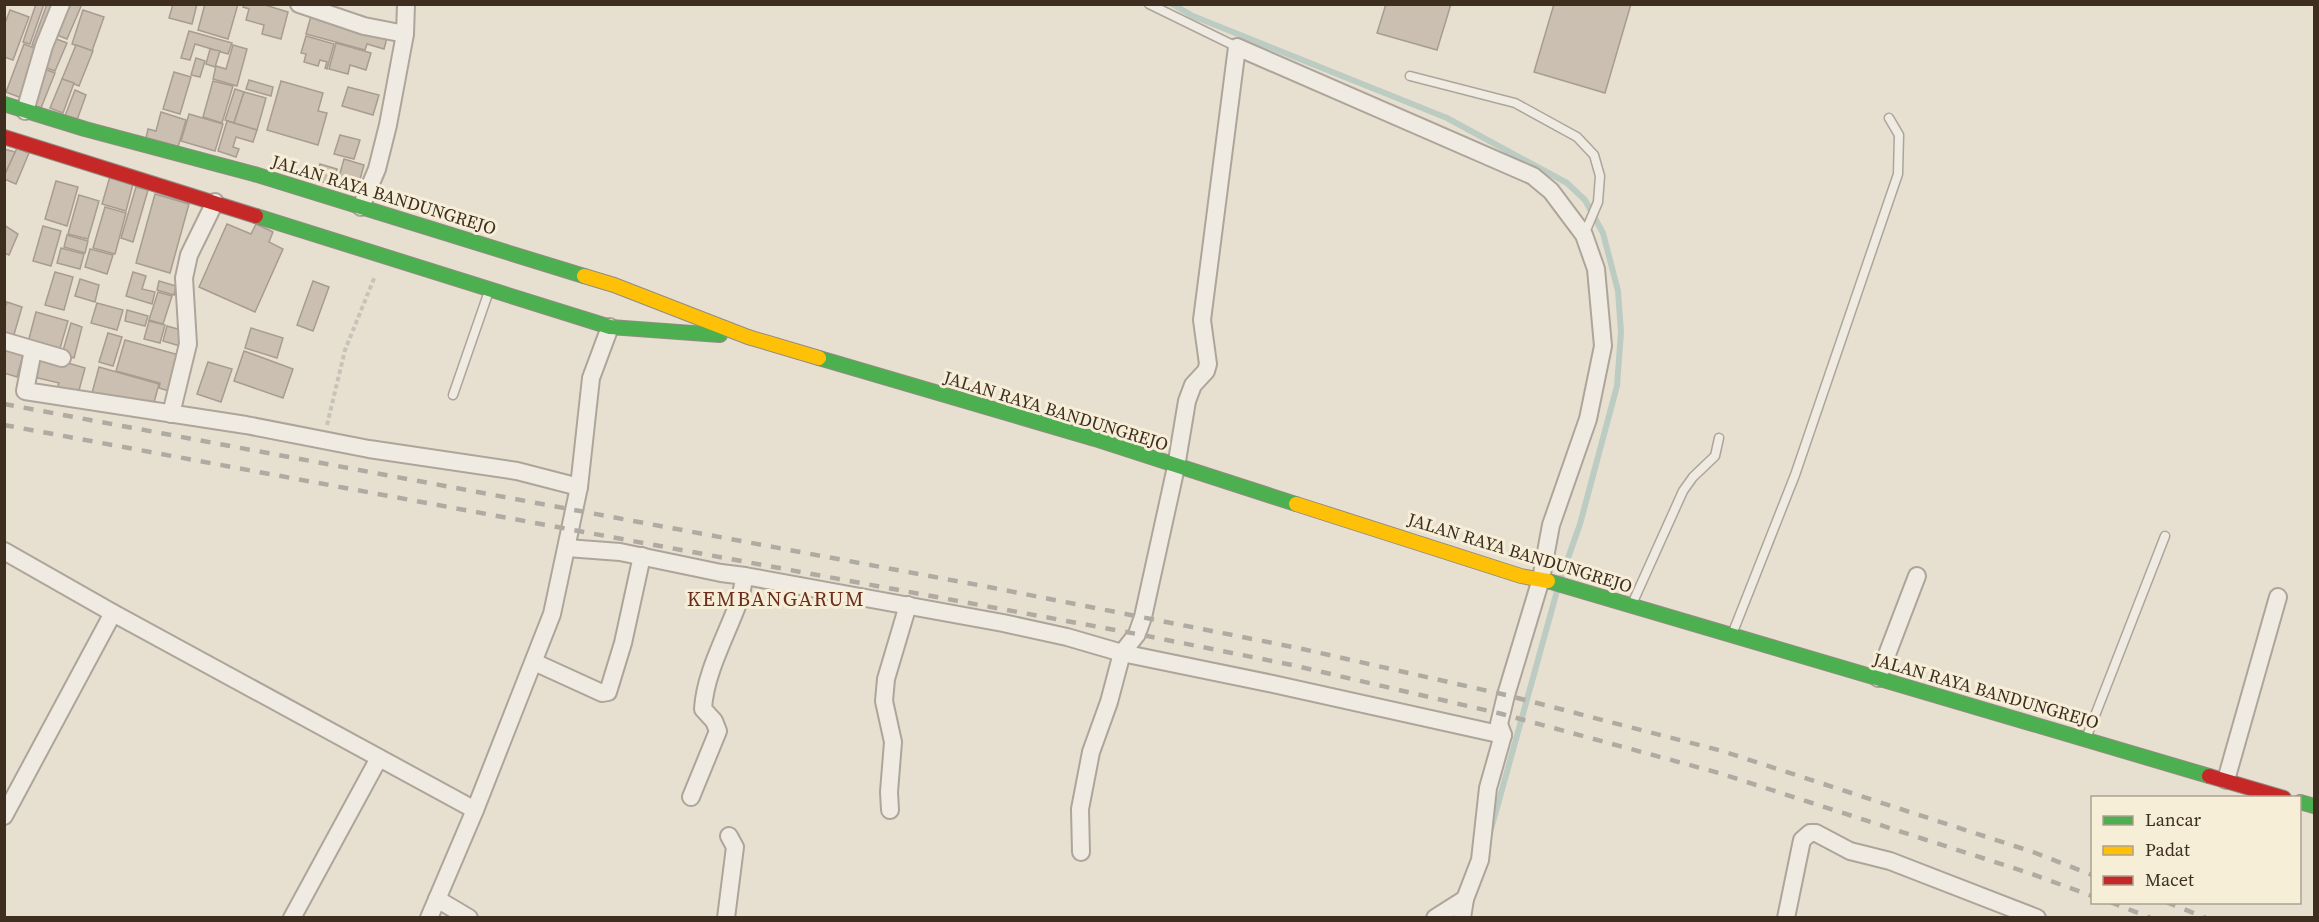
<svg xmlns="http://www.w3.org/2000/svg" width="2319" height="922" viewBox="0 0 2319 922" font-family="'Source Serif 4',serif">
  <style>
    .lines { fill: none; stroke-linecap: round; stroke-linejoin: round }
    .stream { stroke: #bcccc2; stroke-width: 6 }
    .building { fill: #cbbfb2; stroke: #a89c90; stroke-width: 1.5 }
    .lane-casing { stroke: #ada599; stroke-width: 11 }
    .street-casing { stroke: #ada599; stroke-width: 20 }
    .fast-casing { stroke: #928b80; stroke-width: 16 }
    .slow-casing { stroke: #928b80; stroke-width: 16 }
    .jam-casing { stroke: #928b80; stroke-width: 16 }
    .path { stroke: #c8c2b9; stroke-width: 4; stroke-dasharray: 4.5 3; stroke-linecap: butt }
    .lane { stroke: #efebe3; stroke-width: 8 }
    .street { stroke: #efebe3; stroke-width: 16 }
    .fast { stroke: #4caf50; stroke-width: 14 }
    .slow { stroke: #ffc107; stroke-width: 14 }
    .jam { stroke: #c62828; stroke-width: 14 }
    .rail { stroke: #afaaa2; stroke-width: 4.5; stroke-dasharray: 10 10; stroke-linecap: butt }
    .labels { text-anchor: middle; stroke-width: 6; stroke-linejoin: round; paint-order: stroke }
    .street-label { font-size: 18px; fill: #3d2e20; stroke: #f7eed8 }
    .quarter-label { font-size: 21px; letter-spacing: 1.5px; fill: #6b2e1e; stroke: #f7eed8 }
  </style>
  <rect width="100%" height="100%" fill="#e7e0d1"/>
  <g class="lines">
    <g class="stream">
      <path d="M1172,4l21,12 254,102 120,65 18,17 18,33 15,58 3,41 -4,54 -37,138 -19,54"/>
      <path d="M1490,833l67,-242"/>
    </g>
  </g>
  <g class="building">
    <path d="M36,4h8l-14,40 -7,-2z"/>
    <path d="M47,4h6l-11,45 -10,-4z"/>
    <path d="M64,4h18l-15,35 -15,-6z"/>
    <path d="M173,4h24l-5,20 -23,-6z"/>
    <path d="M205,4h33l-10,35 -30,-9z"/>
    <path d="M244,4h18l26,8 -7,27 -19,-5 2,-9 -18,-5 3,-11 -6,-2z"/>
    <path d="M1386,4h65l-14,46 -60,-17z"/>
    <path d="M1554,4h77l-26,89 -71,-21z"/>
    <path d="M10,10l19,7 -16,43 -9,-3v-31z"/>
    <path d="M83,10l21,7 -12,34 -20,-7z"/>
    <path d="M311,16l76,22 -3,11 -17,-5 -2,6 -59,-16z"/>
    <path d="M189,31l43,12 -4,11 -33,-10 -5,16 -9,-2z"/>
    <path d="M306,36l28,8 -7,25 -2,-1 2,-6 -7,-2 -2,6 -14,-4 2,-8 -5,-1z"/>
    <path d="M51,37l16,6 -12,28 -16,-6z"/>
    <path d="M336,43l35,10 -5,17 -16,-5 -2,9 -19,-5z"/>
    <path d="M24,44l18,7 -18,48 -18,-7z"/>
    <path d="M76,45l17,6 -14,35 -17,-7z"/>
    <path d="M233,45l14,4 -10,37 -24,-7 3,-13 10,3z"/>
    <path d="M210,49l10,2 -5,16 -9,-3z"/>
    <path d="M196,58l9,3 -5,16 -9,-2z"/>
    <path d="M39,67l16,6 -14,35 -12,-4z"/>
    <path d="M174,72l17,5 -11,37 -17,-5z"/>
    <path d="M62,79l12,4 -11,30 -13,-5z"/>
    <path d="M249,80l24,7 -2,9 -25,-7z"/>
    <path d="M213,81l20,5 -11,37 -19,-6z"/>
    <path d="M281,81l42,12 -5,18 9,2 -9,32 -51,-15z"/>
    <path d="M348,87l31,8 -6,20 -31,-9z"/>
    <path d="M235,89l9,3 -10,31 -9,-3z"/>
    <path d="M75,90l11,5 -9,25 -12,-4z"/>
    <path d="M244,92l22,6 -9,32 -23,-7z"/>
    <path d="M161,112l25,8 -8,27 -32,-9 2,-9 8,2z"/>
    <path d="M189,114l34,10 -8,27 -34,-10z"/>
    <path d="M227,121l30,9 -4,12 -17,-5 -3,10 6,2 -3,8 -18,-6z"/>
    <path d="M340,135l20,5 -6,19 -20,-5z"/>
    <path d="M17,148l12,5 -13,31 -12,-5v-3z"/>
    <path d="M4,149l11,3 -11,24z"/>
    <path d="M344,159l20,6 -8,29 -20,-6z"/>
    <path d="M320,164l17,5 -5,16 -16,-5z"/>
    <path d="M111,173l23,7 -8,31 -24,-7z"/>
    <path d="M56,181l22,6 -11,39 -22,-7z"/>
    <path d="M136,187l12,3 -15,52 -12,-4z"/>
    <path d="M155,194l34,10 -19,69 -34,-10z"/>
    <path d="M79,195l20,6 -11,38 -20,-5z"/>
    <path d="M105,207l21,6 -11,41 -22,-6z"/>
    <path d="M227,224l24,10 5,-10 17,8 -4,10 14,7 -28,63 -56,-25z"/>
    <path d="M4,225l14,9 -9,21 -5,-2z"/>
    <path d="M43,226l18,5 -10,35 -18,-5z"/>
    <path d="M67,235l21,6 -3,12 -21,-6z"/>
    <path d="M61,248l23,6 -4,15 -23,-6z"/>
    <path d="M90,249l23,6 -6,19 -22,-7z"/>
    <path d="M55,272l18,5 -9,33 -19,-5z"/>
    <path d="M133,272l13,4 -4,13 13,3 -3,12 -26,-8z"/>
    <path d="M80,279l19,6 -4,17 -20,-6z"/>
    <path d="M159,281l17,5 -2,9 -17,-5z"/>
    <path d="M313,281l16,6 -16,44 -16,-6z"/>
    <path d="M158,292l14,4 -9,28 -14,-4z"/>
    <path d="M7,302l15,5 -9,31 -9,-2v-26z"/>
    <path d="M97,303l26,7 -6,20 -26,-7z"/>
    <path d="M127,310l21,6 -3,10 -20,-5z"/>
    <path d="M36,312l32,9 -10,34 -31,-9z"/>
    <path d="M149,321l16,4 -5,18 -16,-4z"/>
    <path d="M71,323l11,4 -8,31 -12,-4z"/>
    <path d="M167,326l18,5 -5,15 -17,-5z"/>
    <path d="M251,328l32,10 -6,20 -32,-10z"/>
    <path d="M108,333l14,4 -9,29 -14,-4z"/>
    <path d="M125,340l54,15 -10,36 -10,-3 1,-5 -44,-12z"/>
    <path d="M4,346l20,5 -7,26 -13,-4z"/>
    <path d="M244,351l49,18 -10,29 -49,-17z"/>
    <path d="M41,355l44,13 -7,26 -21,-6 2,-5 -25,-6z"/>
    <path d="M208,362l24,7 -11,33 -24,-8z"/>
    <path d="M99,367l60,17 -7,26 -60,-17z"/>
  </g>
  <g class="lines">
    <defs>
      <g id="lane">
        <path d="M1149,4l88,43"/>
        <path d="M1410,76l105,27 62,34 17,18 6,21 -2,26 -14,33"/>
        <path d="M453,395l36,-104"/>
        <path d="M1633,602l50,-111 10,-14 22,-21 4,-18"/>
        <path d="M1733,632l62,-157 103,-301 1,-39 -10,-17"/>
        <path d="M2087,736l78,-200"/>
      </g>
      <g id="street">
        <path d="M299,4l65,22 41,8"/>
        <path d="M25,111l19,-65 17,-42"/>
        <path d="M361,207l16,-38 11,-44 17,-91 1,-30"/>
        <path d="M4,341l58,17"/>
        <path d="M33,350l-8,41 221,34 123,24 148,22 62,16"/>
        <path d="M171,414l17,-70 -4,-66 5,-23 26,-53"/>
        <path d="M567,548l53,4 101,21 24,3c-2,7 -3,15 -5,22 -12,35 -35,74 -37,111l11,12 4,10 -27,66"/>
        <path d="M4,551l109,62 362,197"/>
        <path d="M745,576l258,47 64,14 55,16 151,31 230,51"/>
        <path d="M534,662l68,31 6,-1 15,-49 19,-87"/>
        <path d="M1878,678l39,-102"/>
        <path d="M2226,780l52,-183"/>
        <path d="M890,810l-1,-18 4,-50 -9,-41 2,-22 22,-74"/>
        <path d="M4,816l109,-203"/>
        <path d="M1081,852l-1,-43 11,-57 18,-50 13,-49 15,-19 6,-17 33,-150 11,-66 6,-16 13,-14 2,-7 -6,-44 35,-273 296,129 18,15 33,44 12,34 7,77 -15,73 -37,106 -10,54 -35,116 -7,29 4,11 -15,53 -8,72 -15,39 -3,19"/>
        <path d="M437,899l32,19"/>
        <path d="M292,918l87,-160"/>
        <path d="M429,918l46,-108 77,-196 27,-127 12,-109 19,-51"/>
        <path d="M726,918l9,-71 -6,-11"/>
        <path d="M1435,918l30,-19"/>
        <path d="M1786,918l16,-78 8,-7h6l34,18 40,10 147,57"/>
      </g>
      <g id="fast">
        <path d="M4,104l81,25 169,45 330,102"/>
        <path d="M256,216l354,111 110,8"/>
        <path d="M819,358l276,81 201,65"/>
        <path d="M1548,581l661,195"/>
        <path d="M2300,802l14,4"/>
      </g>
      <g id="slow">
        <path d="M584,276l30,9 134,52 71,21"/>
        <path d="M1296,504l225,72 27,5"/>
      </g>
      <g id="jam">
        <path d="M4,137l252,79"/>
        <path d="M2209,776l75,22"/>
      </g>
    </defs>
    <use href="#lane" class="lane-casing"/>
    <use href="#street" class="street-casing"/>
    <use href="#fast" class="fast-casing"/>
    <use href="#slow" class="slow-casing"/>
    <use href="#jam" class="jam-casing"/>
    <path class="path" d="M327,425l18,-75 30,-74"/>
    <use href="#lane" class="lane"/>
    <use href="#street" class="street"/>
    <use href="#fast" class="fast"/>
    <use href="#slow" class="slow"/>
    <use href="#jam" class="jam"/>
    <g class="rail">
      <path d="M4,404l990,184 304,60 208,47 216,56 311,101 59,23"/>
      <path d="M4,425l1133,209 155,31 210,49 217,59 310,100 63,23"/>
      <path d="M2110,902l41,16"/>
      <path d="M2166,902l40,16"/>
    </g>
  </g>
  <g class="labels">
    <g class="street-label">
      <text transform="translate(384 195) rotate(17)" y="6">JALAN RAYA BANDUNGREJO</text>
      <text transform="translate(1056 411) rotate(17)" y="6">JALAN RAYA BANDUNGREJO</text>
      <text transform="translate(1520 553) rotate(17)" y="6">JALAN RAYA BANDUNGREJO</text>
      <text transform="translate(1986 691) rotate(16)" y="6">JALAN RAYA BANDUNGREJO</text>
    </g>
    <g class="quarter-label">
      <text x="776" y="606">KEMBANGARUM</text>
    </g>
  </g>
  <rect width="2319" height="922" fill="none" stroke="#3d2e20" stroke-width="12"/>
  <rect x="2091" y="796" width="210" height="108" fill="#f7eed8" stroke="#ada18e" stroke-width="1.5"/>
  <rect x="2103" y="816" width="30" height="9" fill="#4caf50" stroke="#ada18e" stroke-width="1.5"/>
  <text x="2145" y="826" font-size="18" fill="#3d2e20">Lancar</text>
  <rect x="2103" y="846" width="30" height="9" fill="#ffc107" stroke="#ada18e" stroke-width="1.5"/>
  <text x="2145" y="856" font-size="18" fill="#3d2e20">Padat</text>
  <rect x="2103" y="876" width="30" height="9" fill="#c62828" stroke="#ada18e" stroke-width="1.5"/>
  <text x="2145" y="886" font-size="18" fill="#3d2e20">Macet</text>
</svg>
